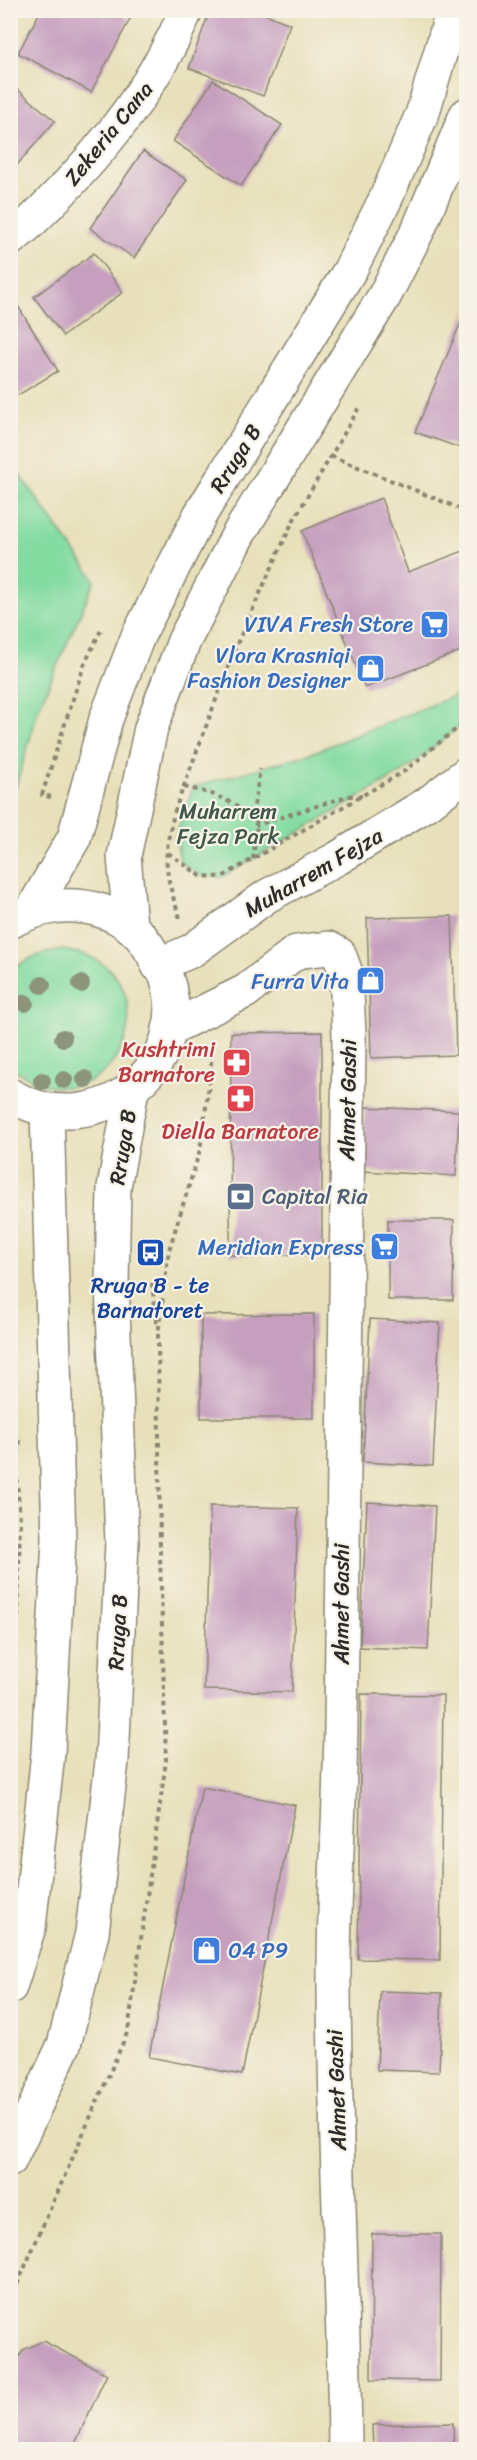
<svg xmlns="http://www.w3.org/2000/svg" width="477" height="2460" viewBox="0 0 477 2460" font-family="Sriracha,sans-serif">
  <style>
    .green { fill: #84dca1; stroke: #588466; stroke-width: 1.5 }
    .building { fill: #c69fbf }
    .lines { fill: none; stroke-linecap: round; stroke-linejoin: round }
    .street-casing { stroke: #8a8672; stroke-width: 36 }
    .secondary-casing { stroke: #8a8672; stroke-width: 36 }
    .path { stroke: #8a8672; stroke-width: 4; stroke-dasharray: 4.5 4.5; stroke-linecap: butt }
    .street { stroke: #fff; stroke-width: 33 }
    .secondary { stroke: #fff; stroke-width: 33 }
    .tree { fill: #8c957b }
    .labels { text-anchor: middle; stroke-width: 4.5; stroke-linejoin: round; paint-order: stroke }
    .street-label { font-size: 22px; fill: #2b2b2b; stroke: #f7f3e8 }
    .shop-label { font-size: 22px; fill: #366cbe; stroke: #f7f3e8; text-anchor: end }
    .park-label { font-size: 22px; fill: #415748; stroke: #f7f3e8 }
    .health-label { font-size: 22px; fill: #be3a42; stroke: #f7f3e8; text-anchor: end }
    .service-label { font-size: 22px; fill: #4e5e75; stroke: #f7f3e8; text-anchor: start }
    .transit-label { font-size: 22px; fill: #164399; stroke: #f7f3e8 }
  </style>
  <rect width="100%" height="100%" fill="#f7f3e8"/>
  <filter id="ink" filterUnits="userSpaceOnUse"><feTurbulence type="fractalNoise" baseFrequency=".0167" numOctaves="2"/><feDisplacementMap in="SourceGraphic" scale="12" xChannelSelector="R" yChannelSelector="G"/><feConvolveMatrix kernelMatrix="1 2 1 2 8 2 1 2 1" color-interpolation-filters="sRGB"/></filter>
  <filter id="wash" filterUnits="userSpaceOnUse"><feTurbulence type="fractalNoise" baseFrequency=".008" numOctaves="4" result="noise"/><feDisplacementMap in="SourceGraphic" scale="24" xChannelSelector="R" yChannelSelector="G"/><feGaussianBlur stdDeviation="1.35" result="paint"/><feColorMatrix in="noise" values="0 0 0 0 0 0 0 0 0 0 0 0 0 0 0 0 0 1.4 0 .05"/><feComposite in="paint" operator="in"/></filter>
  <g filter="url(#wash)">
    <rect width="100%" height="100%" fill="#e8e0ba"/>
    <g class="green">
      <path d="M11,462l84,118 -56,127 -28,97z"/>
      <path d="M466,691v30l-63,51 -181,105 -21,-1 -21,-14 -4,-26 17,-49 116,-33z"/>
      <path d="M63,950c8,2 16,2 23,5 90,36 24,186 -75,112v-95c15,-15 31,-19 52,-22z"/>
    </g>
    <g id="blocks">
      <g class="building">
        <path d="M41,10h72l17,9 -39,73 -73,-39z"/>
        <path d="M210,10h45l35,14 -27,72 -74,-28z"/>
        <path d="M213,80l69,45 -41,61 -68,-45z"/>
        <path d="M10,83l45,38 -45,52z"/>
        <path d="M143,151l44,29 -53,78 -44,-30z"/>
        <path d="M94,253l29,39 -60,44 -29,-39z"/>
        <path d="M16,303l42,68 -48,29v-93z"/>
        <path d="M466,310v140l-51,-18z"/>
        <path d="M381,498l27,74 58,-22v99l-101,39 -63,-157z"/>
        <path d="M452,916l4,139 -85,3 -4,-140z"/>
        <path d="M322,1032v223h-92l1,-222z"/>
        <path d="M365,1107l94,4 -3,65 -94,-5z"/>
        <path d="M388,1220h66l-1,80h-65z"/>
        <path d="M314,1314v104h-113v-103z"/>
        <path d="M370,1319l70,4 -7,143 -70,-4z"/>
        <path d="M367,1502l68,4 -7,144 -68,-3z"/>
        <path d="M210,1506l88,2 -6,184 -88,-2z"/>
        <path d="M361,1694l82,1 -3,265 -82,-1z"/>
        <path d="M202,1787l93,18 -53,270 -93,-18z"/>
        <path d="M380,1991l62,2 -3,79 -62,-2z"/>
        <path d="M372,2234h69l-1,147 -69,-1z"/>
        <path d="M43,2341l64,33 -35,76h-62v-73l13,-27z"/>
        <path d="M453,2423l1,27h-81l-1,-25z"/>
      </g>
    </g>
  </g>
  <g filter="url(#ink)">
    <use href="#blocks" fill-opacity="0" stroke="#8a8672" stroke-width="1.5"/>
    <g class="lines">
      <defs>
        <g id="street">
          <path d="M10,239c14,-9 26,-22 38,-34 56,-56 108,-120 138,-195"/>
          <path d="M169,1029l77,-38 50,-39 32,-4 11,6 7,19 3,62c-4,230 -6,460 -8,689 -1,83 -7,166 -7,249 0,159 10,318 11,477"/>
        </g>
        <g id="secondary">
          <path d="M31,912l43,-74 32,-119 32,-83 62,-121 150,-245 36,-72 37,-86 30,-102"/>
          <path d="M10,922c54,-31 124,-18 148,43l4,1c43,95 -65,182 -152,129"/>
          <path d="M130,926l-6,-70 27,-128 33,-87 54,-106 147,-240 34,-67 47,-113"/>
          <path d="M158,965l33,-14 76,-55 71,-38 89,-54 39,-30"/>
          <path d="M10,1987l19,-60 19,-174 11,-214 -12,-429"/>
          <path d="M10,2160l54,-115 28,-112 20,-172 10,-219 -10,-259 2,-96 18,-97"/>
        </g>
      </defs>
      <use href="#street" class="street-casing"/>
      <use href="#secondary" class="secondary-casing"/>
      <g class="path">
        <path d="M331,456l135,55"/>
        <path d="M184,787c33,7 50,13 73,38l91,-29h14"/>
        <path d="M51,797l-9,-2 42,-130 17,-35"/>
        <path d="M168,853l33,23 21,1 181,-105 63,-51"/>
        <path d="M253,859l4,-34 -3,-19 6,-37"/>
        <path d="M180,918c-16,-46 -18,-63 -4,-111l60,-161 56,-123 68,-117"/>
        <path d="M152,1283l5,44"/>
        <path d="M16,1469l4,50 -2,99"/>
        <path d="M10,1479l6,-11 4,-28"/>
        <path d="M10,2301l118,-270 38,-270 -6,-206 -2,-221 11,-84 31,-100 11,-79v-26"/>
      </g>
      <use href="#street" class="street"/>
      <use href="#secondary" class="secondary"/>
    </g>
    <g class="tree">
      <circle cx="81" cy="984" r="9"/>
      <circle cx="42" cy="985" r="9"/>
      <circle cx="25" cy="1003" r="9"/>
      <circle cx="63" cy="1038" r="9"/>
      <circle cx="85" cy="1079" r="9"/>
      <circle cx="64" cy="1080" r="9"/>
      <circle cx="42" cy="1081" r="9"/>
    </g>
  </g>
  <defs>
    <symbol id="supermarket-square" viewBox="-11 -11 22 22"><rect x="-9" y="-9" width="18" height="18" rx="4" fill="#3f7fe0" stroke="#f7f3e8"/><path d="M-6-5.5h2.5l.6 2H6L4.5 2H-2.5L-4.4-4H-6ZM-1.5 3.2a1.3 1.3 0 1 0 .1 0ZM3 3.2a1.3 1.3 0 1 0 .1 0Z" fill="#fff"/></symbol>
    <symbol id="shop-square" viewBox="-11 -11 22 22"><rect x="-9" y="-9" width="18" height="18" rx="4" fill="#3f7fe0" stroke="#f7f3e8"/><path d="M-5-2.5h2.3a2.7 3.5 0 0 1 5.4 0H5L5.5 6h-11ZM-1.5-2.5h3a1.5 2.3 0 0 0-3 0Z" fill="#fff"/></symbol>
    <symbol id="pharmacy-square" viewBox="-11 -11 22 22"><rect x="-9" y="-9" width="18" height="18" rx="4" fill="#e0444e" stroke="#f7f3e8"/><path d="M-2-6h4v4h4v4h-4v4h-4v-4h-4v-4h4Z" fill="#fff"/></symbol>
    <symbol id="bank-square" viewBox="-11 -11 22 22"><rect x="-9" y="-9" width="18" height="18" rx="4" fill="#5c6f8a" stroke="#f7f3e8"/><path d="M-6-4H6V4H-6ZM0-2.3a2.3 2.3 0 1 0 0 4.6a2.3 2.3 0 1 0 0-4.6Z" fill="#fff"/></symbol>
    <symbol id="bus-square" viewBox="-11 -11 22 22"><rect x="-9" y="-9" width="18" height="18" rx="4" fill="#1a4fb4" stroke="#f7f3e8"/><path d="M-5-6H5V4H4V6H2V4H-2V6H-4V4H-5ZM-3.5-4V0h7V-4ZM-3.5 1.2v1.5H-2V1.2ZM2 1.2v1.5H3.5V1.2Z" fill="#fff"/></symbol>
  </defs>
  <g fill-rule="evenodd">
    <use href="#supermarket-square" x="418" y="608" width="33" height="33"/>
    <use href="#shop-square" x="354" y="652" width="33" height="33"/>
    <use href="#shop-square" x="354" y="964" width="33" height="33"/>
    <use href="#pharmacy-square" x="220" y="1046" width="33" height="33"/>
    <use href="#pharmacy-square" x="224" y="1082" width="33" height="33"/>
    <use href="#bank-square" x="224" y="1180" width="33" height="33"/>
    <use href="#supermarket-square" x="368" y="1230" width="33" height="33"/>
    <use href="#bus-square" x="134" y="1236" width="33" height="33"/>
    <use href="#shop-square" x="190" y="1934" width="33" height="33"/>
  </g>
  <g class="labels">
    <g class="street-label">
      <text transform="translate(108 133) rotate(-51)" y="8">Zekeria Cana</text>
      <text transform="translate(235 458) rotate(-58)" y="8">Rruga B</text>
      <text transform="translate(313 872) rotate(-30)" y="8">Muharrem Fejza</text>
      <text transform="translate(347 1100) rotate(-89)" y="8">Ahmet Gashi</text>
      <text transform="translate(122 1147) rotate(-81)" y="8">Rruga B</text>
      <text transform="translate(341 1604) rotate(-90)" y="8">Ahmet Gashi</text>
      <text transform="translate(117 1632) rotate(-87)" y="8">Rruga B</text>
      <text transform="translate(336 2090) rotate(-92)" y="8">Ahmet Gashi</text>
    </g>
    <g class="shop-label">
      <text x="413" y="632">VIVA Fresh Store</text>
      <text x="350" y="663">Vlora Krasniqi<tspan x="350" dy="25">Fashion Designer</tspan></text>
      <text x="349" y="989">Furra Vita</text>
      <text x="364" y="1255">Meridian Express</text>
      <text x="228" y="1958" text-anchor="start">04 P9</text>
    </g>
    <g class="park-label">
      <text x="228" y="819">Muharrem<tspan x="228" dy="25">Fejza Park</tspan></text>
    </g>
    <g class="health-label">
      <text x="215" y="1057">Kushtrimi<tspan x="215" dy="25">Barnatore</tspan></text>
      <text x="240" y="1139" text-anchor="middle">Diella Barnatore</text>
    </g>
    <g class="service-label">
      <text x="262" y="1204">Capital Ria</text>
    </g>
    <g class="transit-label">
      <text x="150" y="1293">Rruga B - te<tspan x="150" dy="25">Barnatoret</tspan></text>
    </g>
  </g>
  <rect width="477" height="2460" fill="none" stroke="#f7f3e8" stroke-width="36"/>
</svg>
